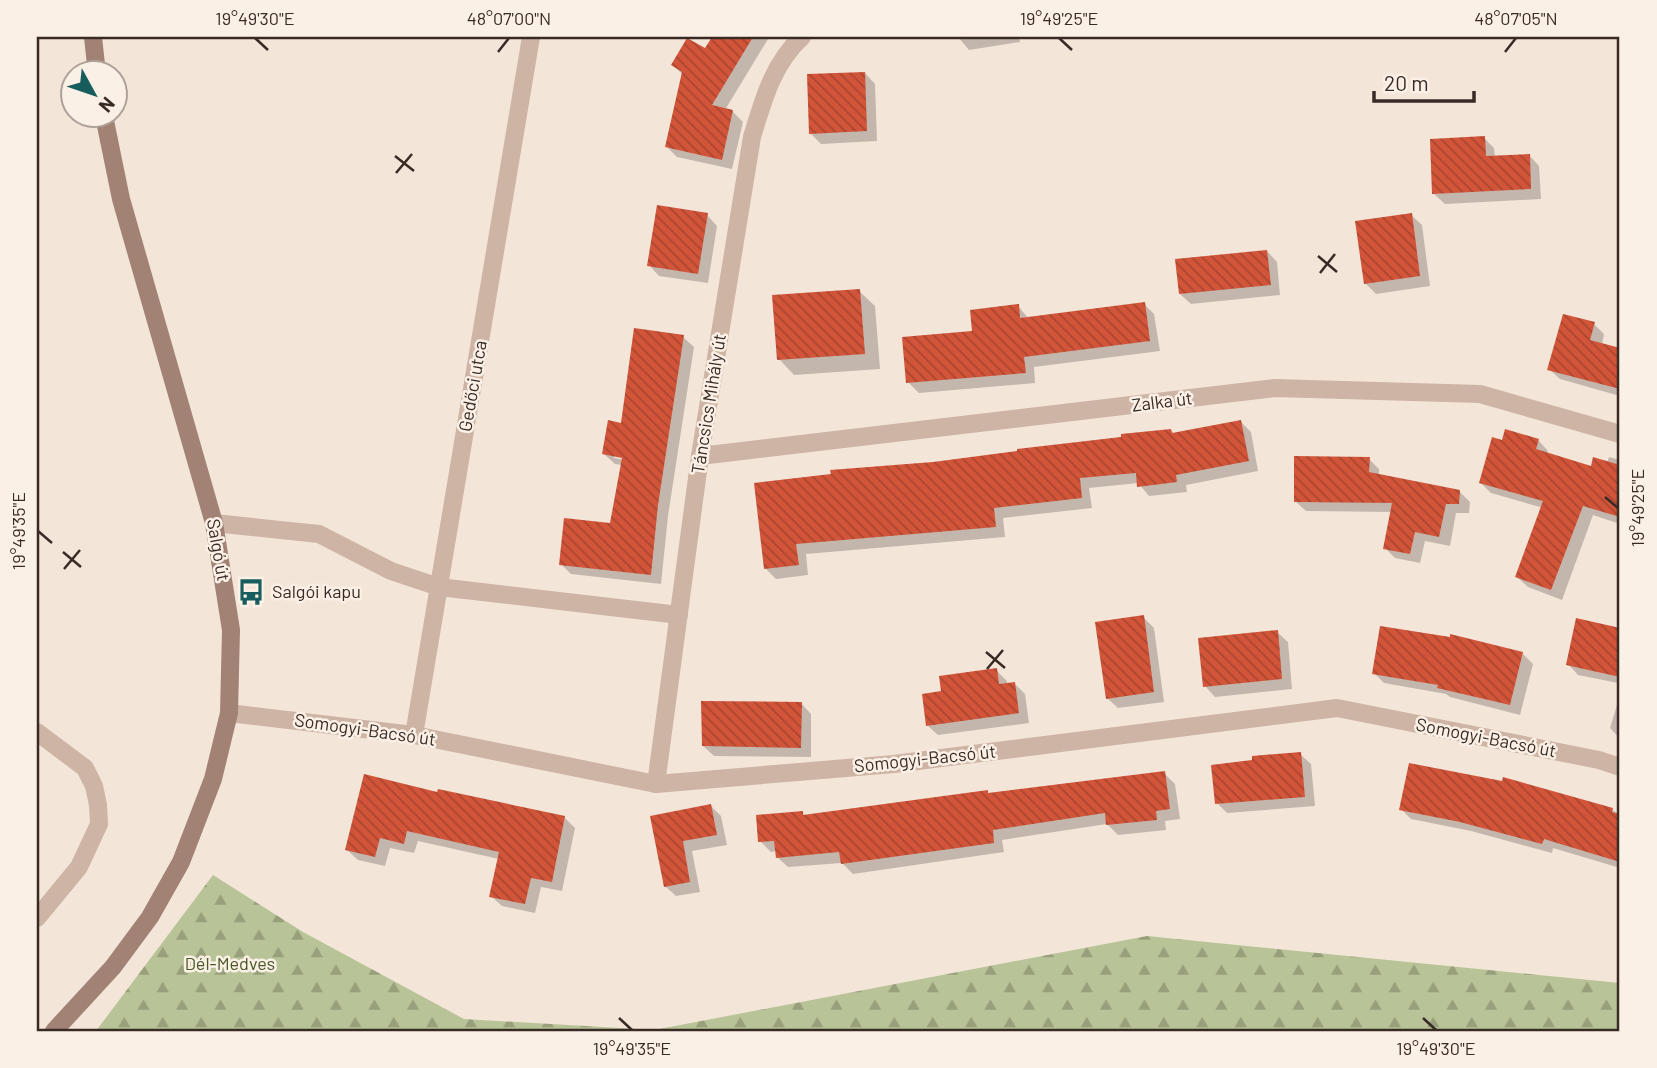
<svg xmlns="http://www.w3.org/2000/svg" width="1657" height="1068" viewBox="0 0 1657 1068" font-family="Barlow,sans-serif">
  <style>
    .forest { fill: url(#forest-firs) }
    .shadow { fill: #0003; fill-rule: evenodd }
    .building { fill: url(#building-back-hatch) }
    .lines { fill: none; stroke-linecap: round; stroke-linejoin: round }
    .lane { stroke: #cdb4a4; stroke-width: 18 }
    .street { stroke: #cdb4a4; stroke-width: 18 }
    .secondary { stroke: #a18275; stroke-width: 18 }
    .ticks { fill: none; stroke: #382b26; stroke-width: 2.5 }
    .labels { text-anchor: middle; stroke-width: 5; stroke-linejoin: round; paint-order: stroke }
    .street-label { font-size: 18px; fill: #382b26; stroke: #fbf0e6 }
    .poi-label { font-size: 18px; fill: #382b26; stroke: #fbf0e6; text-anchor: start }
    .park-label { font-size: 18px; fill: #495827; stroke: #fbf0e6 }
    .neatline { fill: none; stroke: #382b26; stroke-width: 2.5 }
    .ticks-label { font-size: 18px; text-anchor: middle; fill: #382b26 }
  </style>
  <defs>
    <pattern id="forest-firs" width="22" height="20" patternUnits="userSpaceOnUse" patternTransform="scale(1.75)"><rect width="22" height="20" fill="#b8c497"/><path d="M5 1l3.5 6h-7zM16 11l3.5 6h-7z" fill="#979f7b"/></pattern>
    <pattern id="building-back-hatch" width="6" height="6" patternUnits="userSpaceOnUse" patternTransform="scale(1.75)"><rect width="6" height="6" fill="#d25439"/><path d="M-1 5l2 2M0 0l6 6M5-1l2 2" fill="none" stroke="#ab4630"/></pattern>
  </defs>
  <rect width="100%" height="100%" fill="#f4e5d9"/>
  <path class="forest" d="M213,875l90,57 161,87 190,11 493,-94 473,47v48h-1524z"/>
  <g class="shadow">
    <path d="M714,37h53l1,2 -43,71 7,1 11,11 -11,47 -55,-12 -10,-10 16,-72 -10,-10 33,-14z"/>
    <path d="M958,37h61l1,5 -51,8z"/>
    <path d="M865,73l10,11 2,57 -56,3 -11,-11z"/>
    <path d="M1484,138l10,10 1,9 34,-2 10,11 2,33 -96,5 -11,-10z"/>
    <path d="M707,215l10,11 -9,57 -49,-7 -10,-11z"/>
    <path d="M1411,215l11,10 8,61 -54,8 -11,-11z"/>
    <path d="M1267,251l10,11 3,33 -89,9 -11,-10z"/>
    <path d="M859,291l16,15 5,63 -86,6 -15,-16z"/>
    <path d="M1144,304l10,10 6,37 -126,16 1,16 -116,10 -11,-11 66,-50 44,-26 11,13z"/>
    <path d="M1594,324l10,10 -2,11 18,5v46l-60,-17 -11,-10z"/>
    <path d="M683,337l11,10 -26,169 -7,68 -90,-10 -10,-10 51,-39 10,-60 -7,-1 -11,-10zM614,454l16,7 -16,-3z"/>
    <path d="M1241,422l10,10 7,39 -72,14 1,7 -38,4 -11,-13 -49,5 3,20 -89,10 2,19 -199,17 2,21 -32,4 -10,-10 -10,-85 178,-20 237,-34 3,4z"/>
    <path d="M1538,440l10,11 -1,3 45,14 15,-5 2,-6 11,3v64l-27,-9 -31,85 -34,-13 -11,-10 26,-69 -52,-15 -10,-10 22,-41z"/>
    <path d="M1369,459l10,10v7l81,16 10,10 -1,11h-13l-6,33 -25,-5 -5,22 -25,-5 -10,-10 7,-36 -86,-1 -11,-10z"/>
    <path d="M1143,617l11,11 10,74 -46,6 -11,-10z"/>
    <path d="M1618,629l2,3 -2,51 -40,-8 -10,-11z"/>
    <path d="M1277,632l11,10 4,47 -77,8 -10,-11z"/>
    <path d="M1522,653l11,11 -13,51 -70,-18 -4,-3 -62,-11 -10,-10z"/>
    <path d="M996,670l11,11v4l8,-1 10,10 4,29 -91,12 -11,-10 16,-32z"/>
    <path d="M1620,695v44l-10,-11z"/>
    <path d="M801,703l10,11v43l-97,-1 -11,-10z"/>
    <path d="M1300,754l11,10 4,42 -88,7 -10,-10z"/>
    <path d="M1164,773l11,11 5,35 -15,2 1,9 -48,5 -11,-11 -105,16 2,12 -151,22 -11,-11 -54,4 -11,-10v-6l-6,1 -11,-11 42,-28 4,3z"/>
    <path d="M438,794l127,24 10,10 -13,63 -21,-4 -6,26 -33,-7 -11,-10 8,-37 -81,-18 -4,12 -24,-5 -5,18 -27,-6 -11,-10z"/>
    <path d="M711,806l10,10 6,29 -35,6 8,41 -24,4 -11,-10 -13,-69z"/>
    <path d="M1401,809h211l8,7v52l-67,-20 -1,5 -81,-22 -60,-12z"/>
  </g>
  <g class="building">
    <path d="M712,37h41l-41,68 21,5 -11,50 -57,-13 17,-75 -11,-7 16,-27 18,10z"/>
    <path d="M865,72l2,59 -58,3 -2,-60z"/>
    <path d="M1485,136l1,20 44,-2 1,35 -99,5 -2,-55z"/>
    <path d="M657,205l51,8 -10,61 -51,-8z"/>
    <path d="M1412,213l8,63 -56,8 -9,-63z"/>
    <path d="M1267,250l4,35 -92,9 -4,-35z"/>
    <path d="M860,289l5,65 -88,6 -5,-65z"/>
    <path d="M1145,302l5,39 -126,16 2,16 -120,10 -4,-46 70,-6 -2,-21 49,-6 1,14z"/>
    <path d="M1563,314l32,8 -5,18 30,8v41l-73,-19z"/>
    <path d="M634,328l50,7 -26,170 -7,70 -92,-10 5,-47 46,5 12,-65 -20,-4 6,-34 13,3z"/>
    <path d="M1241,420l8,41 -73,14 1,7 -40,5 -1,-14 -56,5 2,20 -88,10 2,19 -200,17 3,21 -35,4 -10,-86 77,-9 -1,-4 103,-8 84,-11v-2l104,-12v-3l50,-5 1,4z"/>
    <path d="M1505,429l34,10 -3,10 55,17 2,-9 27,8v52l-37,-11 -32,84 -36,-13 28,-76 -64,-18 13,-46 10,3z"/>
    <path d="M1294,456l76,1 -1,15 91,18 -1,14h-13l-7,33 -24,-5 -5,22 -27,-5 9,-46 -98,-1z"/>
    <path d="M1144,615l10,77 -48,7 -11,-77z"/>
    <path d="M1576,618l44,10v49l-54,-12z"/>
    <path d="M1380,626l70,11v-3l73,18 -13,53 -73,-17 1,-3 -66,-11z"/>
    <path d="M1278,630l4,49 -79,8 -5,-49z"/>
    <path d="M997,668l2,16 16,-2 4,31 -93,13 -4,-32 19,-3 -2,-15z"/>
    <path d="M701,701l101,1 -1,46 -99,-2z"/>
    <path d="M1301,752l4,45 -90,7 -4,-39 41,-5v-4z"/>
    <path d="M1409,763l93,18 1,-4 110,31 -1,4 8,2v48l-76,-23 -2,5 -82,-22 -61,-12z"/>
    <path d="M1165,771l5,38 -14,2 1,9 -51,5 -1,-12 -112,17 1,13 -153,21 -2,-12 -63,6 -2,-17 -16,1 -2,-27 47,-4v4l185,-25v3z"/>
    <path d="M364,774l73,18 1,-3 127,27 -13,66 -21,-4 -6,26 -36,-7 10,-45 -92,-21 -3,13 -24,-6 -5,19 -30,-7z"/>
    <path d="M711,804l6,31 -34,6 7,41 -26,5 -14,-71z"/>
  </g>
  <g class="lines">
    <g class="lane">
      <path d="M214,523l105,11 72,37 48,16 240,28"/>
      <path d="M37,732l48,36 9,18 4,19 1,19 -20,43 -42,51"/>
    </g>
    <g class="street">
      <path d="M700,456l575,-68 205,6 140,40"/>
      <path d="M229,713l185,22 242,49 238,-20 443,-56 262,52 21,7"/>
      <path d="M414,735l117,-698"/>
      <path d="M656,784l44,-328 52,-319c11,-36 21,-74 50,-100"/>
    </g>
    <g class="secondary">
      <path d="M93,37l4,37"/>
      <path d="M54,1031l59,-64 37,-50 31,-55 32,-83 16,-66 2,-83 -17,-107 -93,-324 -17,-83"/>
    </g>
  </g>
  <path class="ticks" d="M255,38l13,12M1059,38l13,12M498,52l11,-14M1505,52l11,-14M395,156l19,15M396,173l16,-19M1318,256l19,16M1320,273l15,-19M1605,497l13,11M38,531l14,12M63,552l18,15M64,569l16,-19M986,652l19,16M987,669l16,-19M619,1018l13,12M1423,1018l13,12"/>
  <defs>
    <symbol id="bus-bare" viewBox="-9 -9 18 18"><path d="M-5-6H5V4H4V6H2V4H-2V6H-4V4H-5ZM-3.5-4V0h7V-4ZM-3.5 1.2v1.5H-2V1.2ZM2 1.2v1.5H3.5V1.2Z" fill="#185d5d" stroke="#fbf0e6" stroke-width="2.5" paint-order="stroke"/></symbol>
  </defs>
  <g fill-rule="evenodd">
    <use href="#bus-bare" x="232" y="573" width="38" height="38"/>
  </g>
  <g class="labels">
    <g class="street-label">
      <text transform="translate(473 386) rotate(-80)" y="6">Gedőci utca</text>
      <text transform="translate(1162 402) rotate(-7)" y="6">Zalka út</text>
      <text transform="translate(709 404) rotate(-81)" y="6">Táncsics Mihály út</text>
      <text transform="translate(218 550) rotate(80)" y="6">Salgó út</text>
      <text transform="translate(365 730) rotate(8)" y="6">Somogyi-Bacsó út</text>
      <text transform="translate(1486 738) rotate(11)" y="6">Somogyi-Bacsó út</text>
      <text transform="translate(925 759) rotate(-6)" y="6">Somogyi-Bacsó út</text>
    </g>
    <g class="poi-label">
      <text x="272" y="598">Salgói kapu</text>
    </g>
    <g class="park-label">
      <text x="230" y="970">Dél-Medves</text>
    </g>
  </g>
  <rect width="1657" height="1068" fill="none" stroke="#fbf0e6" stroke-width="77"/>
  <g transform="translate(94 94) rotate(130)"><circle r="33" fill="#fbf0e6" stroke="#ada199" stroke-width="2"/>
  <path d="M0-5L12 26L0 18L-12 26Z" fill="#185d5d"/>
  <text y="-10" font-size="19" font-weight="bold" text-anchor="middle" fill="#382b26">N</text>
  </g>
  <path d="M1374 91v10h100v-10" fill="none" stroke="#382b26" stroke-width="3.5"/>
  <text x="1384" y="91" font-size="21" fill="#382b26" stroke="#fbf0e6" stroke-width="5" paint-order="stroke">20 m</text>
  <rect x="38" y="38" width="1580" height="992" class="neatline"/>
  <g class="ticks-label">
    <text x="255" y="25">19°49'30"E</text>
    <text x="509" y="25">48°07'00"N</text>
    <text x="1059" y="25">19°49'25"E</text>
    <text x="1516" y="25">48°07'05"N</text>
    <text transform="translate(1638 508) rotate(-90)" y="6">19°49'25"E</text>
    <text transform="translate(19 531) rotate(-90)" y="6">19°49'35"E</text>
    <text x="632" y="1055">19°49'35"E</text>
    <text x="1436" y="1055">19°49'30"E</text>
  </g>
</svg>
